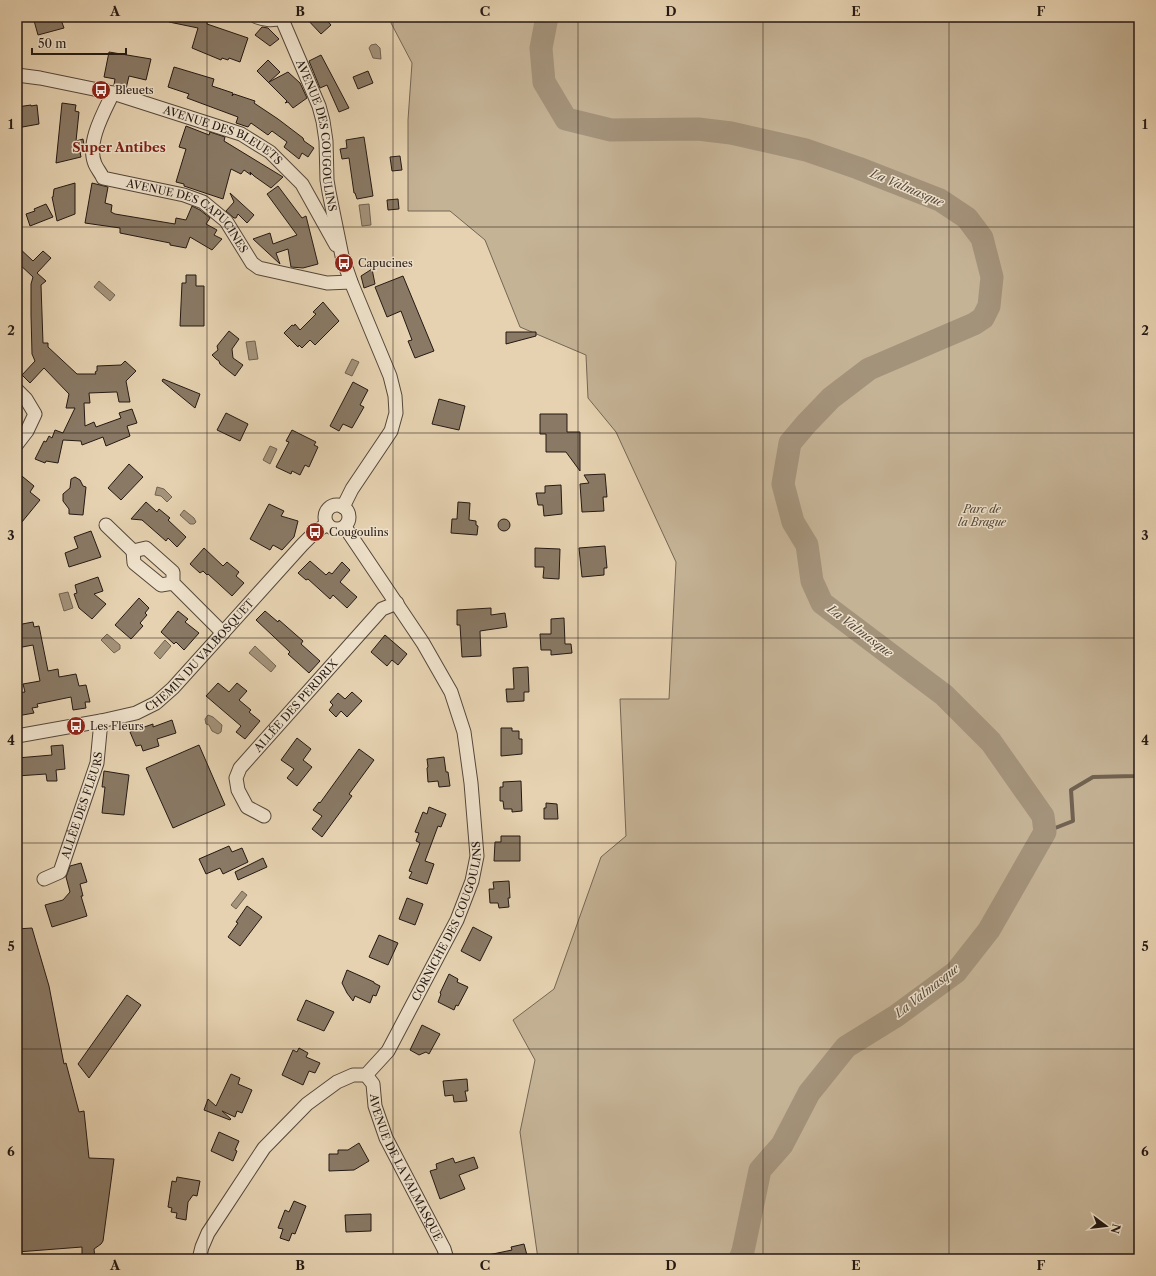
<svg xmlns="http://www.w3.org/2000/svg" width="1156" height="1276" viewBox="0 0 1156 1276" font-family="'Libre Caslon Text',serif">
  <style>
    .green { fill: #c5b396; stroke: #746654 }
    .water { fill: #a4937b; stroke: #716251 }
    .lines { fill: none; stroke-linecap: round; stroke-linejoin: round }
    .stream { stroke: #716251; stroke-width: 4 }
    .river { stroke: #a4937b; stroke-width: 23 }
    .building { fill: #897965; stroke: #241913 }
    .minor-casing { stroke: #54473a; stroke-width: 15 }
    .minor { stroke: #efe2cc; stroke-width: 13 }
    .grid { fill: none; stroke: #241913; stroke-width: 1; stroke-opacity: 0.55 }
    .labels { text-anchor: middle; stroke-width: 3; stroke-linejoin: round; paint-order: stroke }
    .poi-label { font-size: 11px; fill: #241913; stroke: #efe2cc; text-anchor: start }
    .street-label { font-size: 11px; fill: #241913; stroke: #efe2cc }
    .park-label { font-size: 11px; font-style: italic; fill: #54473a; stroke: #efe2cc }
    .water-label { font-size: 12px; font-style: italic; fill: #574a3d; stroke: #efe2cc }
    .quarter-label { font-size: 13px; font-weight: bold; fill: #7a1f14; stroke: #efe2cc }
    .neatline { fill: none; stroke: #241913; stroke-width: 1.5 }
    .grid-label { font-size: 13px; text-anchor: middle; font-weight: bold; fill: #241913 }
  </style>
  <rect width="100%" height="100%" fill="#e6d2b1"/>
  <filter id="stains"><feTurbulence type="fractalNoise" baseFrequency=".005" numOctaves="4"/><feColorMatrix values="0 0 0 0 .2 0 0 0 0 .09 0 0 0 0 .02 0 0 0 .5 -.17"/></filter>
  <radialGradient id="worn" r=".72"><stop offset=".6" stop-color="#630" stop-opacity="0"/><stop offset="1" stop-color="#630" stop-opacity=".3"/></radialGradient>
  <path class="green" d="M390,17h749v1223l-5,19h-596l-18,-127 15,-72 -22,-40 41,-31 47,-132 25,-21 -6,-137h49l7,-137 -60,-130 -28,-34 -2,-43 -66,-28 -35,-87 -35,-29h-42v-91l4,-57 -21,-40z"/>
  <g class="water">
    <path d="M376,44l4,4 1,11 -8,-1 -4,-10 2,-3z"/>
    <path d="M369,204l2,21 -9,1 -3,-21z"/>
    <path d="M99,281l16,14 -5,6 -16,-14z"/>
    <path d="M255,341l3,18 -9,1 -3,-18z"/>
    <path d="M352,359l7,3 -7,14 -7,-3z"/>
    <path d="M270,446l7,3 -7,15 -7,-4z"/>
    <path d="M157,487l7,2 8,8 -5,5 -6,-6 -6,-1z"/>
    <path d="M184,510l10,8 2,4 -2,2h-4l-10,-9z"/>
    <path d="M68,592l5,16 -9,3 -5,-17z"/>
    <path d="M107,634l13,11v4l-6,4 -13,-13z"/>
    <path d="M165,640l6,6 -11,13 -6,-6z"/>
    <path d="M255,646l21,20 -5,6 -22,-19z"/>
    <path d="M208,715l5,2 9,8 -1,7 -3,2 -6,-3 -3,-6 -3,-1 -1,-5z"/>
    <path d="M242,891l5,4 -11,14 -5,-4z"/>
  </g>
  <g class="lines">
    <path class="stream" d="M1045,832l28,-11 -2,-31 22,-13 41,-1 5,-1"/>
    <path class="river" d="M547,17l-6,31 3,34 22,37 45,11 87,-1 33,4 75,17 52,18 82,32 27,18 15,20 10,39 -3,29 -6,12 -9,6 -105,45 -38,29 -25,26 -16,19 -7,41 10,38 14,23 5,36 10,22 122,92 47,47 52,74 2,16 -56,98 -33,42 -60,44 -50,31 -37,46 -27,52 -22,25 -17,81 -3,8"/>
  </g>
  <g class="building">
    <path d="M33,17h27l4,11 -26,7z"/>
    <path d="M169,17h39l-1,7 41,14 -8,24 -11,-4 -1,2 -6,-2 -1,2 -29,-12 6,-20 -29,-6z"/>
    <path d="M305,17h19l7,8 -10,9z"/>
    <path d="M262,27l6,1 11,11 -9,7 -15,-11z"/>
    <path d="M109,52l42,7 -5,21 -17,-4 -3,13 -12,-4 1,-6 -11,-2z"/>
    <path d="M321,55l28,53 -10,4 -12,-27 -7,3 -11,-27z"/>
    <path d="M268,60l12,12 -11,10 19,-10 12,11 7,15 -14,10 -5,-6 -3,1 2,-2 -30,-30z"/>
    <path d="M174,67l40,12 -2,7 21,7 -1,3 2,-2 21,7 -1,2 24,16 25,19 1,3 10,7 -6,9 -6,-4 -3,6 -15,-12 3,-5 -15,-11 -4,4 -17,-12 -3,4 -12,-4 2,-6 -51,-19 2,-4 -21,-7z"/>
    <path d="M368,71l5,12 -15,6 -5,-12z"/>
    <path d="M62,103l14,2 -1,6 4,1 -3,29 7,-2 2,12 -5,1 1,5 -25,6z"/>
    <path d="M31,105v1l6,-1 2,19 -22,4v-21z"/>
    <path d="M186,126l23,9 1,-3 15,5 -1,4 59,36 -12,11 -17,-12 -4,-4 1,3 -7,-5 -3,4 -10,-5 -8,30 -39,-13v-2l-8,-2 10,-33 -7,-2z"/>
    <path d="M364,137l9,59 -16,3 -2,-6h-1l-5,-35 -7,1 -2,-10 7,-1 -1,-8z"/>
    <path d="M400,156l2,14 -10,1 -2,-14z"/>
    <path d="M75,183v31l-18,7 -5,-24h1l1,-8z"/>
    <path d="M92,183l16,4 -3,16 7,2 -1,7 4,2 60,10 1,-6 10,2 6,-14 8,4 10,8 -4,6 11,6 -3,5 8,4 -10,11 -22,-13 -4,11 -16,-3v-2l-50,-10v-5l-35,-5z"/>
    <path d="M278,186l24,32 4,-2 12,48 -15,4 -12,-1 -3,-18 -12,4 4,11 -27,-25 17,-6 3,11 24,-9 -30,-41z"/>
    <path d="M230,193l24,22 -7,8 -9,-9 -2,4h-2l-8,-7 8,-9z"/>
    <path d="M398,199l1,10 -11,1 -1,-10z"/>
    <path d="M46,204l7,13 -23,9 -4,-12 9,-3 -1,-2z"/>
    <path d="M17,246l16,15 10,-10 8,7 -14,15 9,8 -5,4 2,58h5v4l29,27h19l-1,-2 2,-1v-5l24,-1 4,-4 11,10 -10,10 4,21h-11l-2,-10h-2l-26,1 1,10h-6l1,23 9,-4 2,5 25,-9 -2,-5 13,-4 5,14 -10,3 3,10 -24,10 -3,-9 -21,8 -1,-4 -18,-1 -5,23 -12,-2 -1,2 -10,-4 9,-18 2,1 3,-6 3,2 3,-8 8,3 12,-25h-9l3,-14 -25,-26 -14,15 -8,-8 13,-14 -3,-7 -1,-39v-31l2,-7 -16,-15z"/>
    <path d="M372,269l3,15 -11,4 -3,-12z"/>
    <path d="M186,275h10v11h8v40h-24l2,-43h4z"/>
    <path d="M403,276l31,75 -19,7 -7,-17 4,-1 -11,-29 -14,6 -12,-30z"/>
    <path d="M323,302l16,19 -24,24 -5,-5 -8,8 -3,-3 -1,2 -14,-14 8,-8 2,1 1,-2 5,6 16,-16 -3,-2z"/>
    <path d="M229,331l10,8 -7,10 1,9 10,7 -8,11 -15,-12 -1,-3 -3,-2 -4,-4 6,-5 -1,-4z"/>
    <path d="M506,332h30v4l-30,8z"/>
    <path d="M163,379l37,15 -5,14 -33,-27z"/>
    <path d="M353,382l15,8 -8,15 4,2 -12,21 -9,-4 -4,7 -9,-5z"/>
    <path d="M439,399l26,7 -6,24 -27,-6z"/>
    <path d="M226,413l22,11 -8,17 -23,-11z"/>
    <path d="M540,414h27v18h13v39l-14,-19h-20v-18h-6z"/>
    <path d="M292,430l24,12 -2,3 4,2 -9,20 -4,-2 -5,10 -8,-4 -1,3 -15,-7 13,-25 -3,-1z"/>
    <path d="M129,464l14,13 -22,23 -13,-12z"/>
    <path d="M17,472l17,14 -4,6 10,8 -23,28z"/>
    <path d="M605,474l2,23h-4l1,14 -22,1 -2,-28 9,-1 -5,-8z"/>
    <path d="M75,477l5,3 3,6 3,1 -3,28 -14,-1v-5l-6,-8v-7l7,-6 1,-9z"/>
    <path d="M561,485l1,29 -18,2 -1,-11h-5l-2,-12h9v-7z"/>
    <path d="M146,502l11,10 2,-3 11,9 -2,2 18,17 -9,10 -9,-9 -2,3 -24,-21 -11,-1z"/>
    <path d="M458,502l12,1 -1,17 7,1v4l2,1 -1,9 -26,-2 1,-14h5z"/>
    <path d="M269,504l15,7 -3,5 17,5 -4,16 -12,13 -9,-5 -3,5 -20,-11z"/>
    <circle cx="504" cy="525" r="6"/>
    <path d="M91,531l10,26 -32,10 -4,-14 13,-5 -4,-11z"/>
    <path d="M605,546l2,22h-3v7l-22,2 -3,-29z"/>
    <path d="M204,548l19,18 4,-4 12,10 -3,4 8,7 -12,13 -24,-22 -1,1 -4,-4 -3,2 -10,-9z"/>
    <path d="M535,548l25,1 -1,30 -16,-1 1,-11h-9z"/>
    <path d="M310,561l16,14 3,-3 3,2 10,-12 8,8 -10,12 17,15 -10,11 -14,-13 -3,4 -22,-20 -2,1 -8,-7z"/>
    <path d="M98,577l5,14 -9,3 12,10 -14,15 -13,-11 -5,-14 3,-1 -2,-8z"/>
    <path d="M139,598l10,10 -4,5 2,2 -7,8 3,3 -12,13 -16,-14z"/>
    <path d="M491,608v7l14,-2 2,14 -27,4 1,25 -19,1 -2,-32h-3v-15z"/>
    <path d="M178,611l10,8 -3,3 14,11 -15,17 -8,-8 -2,2 -13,-12z"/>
    <path d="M265,611l13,11 1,-2 24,21 -2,3 19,17 -11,12 -21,-19 2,-2 -34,-32z"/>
    <path d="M564,618l1,26h6l1,9 -21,2v-5h-10l-1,-16h11v-15z"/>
    <path d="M33,622l1,5 5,-1 9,45 10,-2 1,8 17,-3 3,12 7,-1 4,17h-5l1,6 -13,2 -2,-13 -34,7 1,3 -6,1 2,5 -17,3v-23l8,-1 -2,-8 17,-3 -7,-36 -16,3v-23z"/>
    <path d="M385,635l22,19 -9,11 -6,-5 -5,6 -16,-14z"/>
    <path d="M528,667l1,25h-5v9l-17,1 -1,-13h8l-1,-21z"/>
    <path d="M218,683l11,9 8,-9 10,8 -8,9 12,10 -2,2 11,9 -15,18 -9,-7 5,-6 -35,-30z"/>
    <path d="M352,692l10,9 -15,16 -6,-6 -5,6 -7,-7 4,-5 -3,-3 8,-9 7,6z"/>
    <path d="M172,720l4,13 -19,6 2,7 -16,5 -2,-6 -5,1 -6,-14 23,-8v3z"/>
    <path d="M501,728h11v3h7v8h3v15l-21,2z"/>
    <path d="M297,738l14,11 -8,11 9,7 -15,19 -10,-8 7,-9 -13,-9z"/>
    <path d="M63,745l2,24 -9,1 1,11h-10l-1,-7 -29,2v-18l35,-3 -1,-9z"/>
    <path d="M199,745l26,60 -52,23 -27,-60z"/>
    <path d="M359,749l15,11 -25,34 3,2 -30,41 -10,-8 10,-13 -9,-6 6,-8 1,1z"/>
    <path d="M444,757l2,15h2l2,14 -11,1 -1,-6 -10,1 -1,-14 1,-1 -1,-8z"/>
    <path d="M104,771l25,4 -5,40 -22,-2 3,-26h-3z"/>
    <path d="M521,781l1,30 -10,1v-3h-8l-1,-8h-3v-14h3v-5z"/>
    <path d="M546,803l11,1 1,15h-14v-11h2z"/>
    <path d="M429,807l17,7 -5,13 -3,-1 -13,35 9,3 -7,20 -18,-6 3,-6 -3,-1 11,-28 -4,-2 3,-8 -4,-1 8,-20 4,2z"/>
    <path d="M501,836h19v25h-26l1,-19h6z"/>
    <path d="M229,846l3,6 10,-4 6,14 -25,12 -3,-6 -14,6 -7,-15z"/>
    <path d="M263,858l4,9 -29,13 -3,-8z"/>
    <path d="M81,863l6,19 -7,2 3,12h-2l6,20 -35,11 -7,-22 18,-5 7,-8 -4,-15 4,-11z"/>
    <path d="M509,881l1,17h-2l1,9 -10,1 -1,-5h-8l-1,-14h5l-1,-7z"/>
    <path d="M407,898l16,6 -8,21 -16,-6z"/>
    <path d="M247,906l15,11 -22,29 -12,-9 10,-14 -2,-1z"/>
    <path d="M473,927l19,10 -12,24 -19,-10z"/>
    <path d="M32,928l17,58 15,78 2,-1 13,49 5,-1 5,47 25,1 -11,82 -2,3 -7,5 1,10h-13v-12l-65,5v-323z"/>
    <path d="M379,935l19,8 -10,22 -19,-8z"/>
    <path d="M347,970l27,12v1l6,3 -4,10 -3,-1 -3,8 -15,-7 -2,5 -6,-8 -5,-10z"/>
    <path d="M449,974l9,5 -1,3 11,5 -10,19 -2,-1 -2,5 -16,-8 3,-8 -1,-1z"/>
    <path d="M127,995l14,10 -52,73 -11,-14z"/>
    <path d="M306,1000l28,12 -10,19 -27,-11z"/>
    <path d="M422,1025l18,9 -11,20 -3,-2 -7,3 -9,-5z"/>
    <path d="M299,1048l9,5 -2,4 14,6 -5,10 -6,-2 -6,14 -21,-10 11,-25 4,2z"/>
    <path d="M231,1074l9,4 -2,6 14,6 -10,23 -5,-2 -2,6 -13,-6 9,8 -1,1 -26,-10 4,-11 8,7z"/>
    <path d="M467,1079l1,12h-3l2,10 -13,1 -1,-7 -8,1 -2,-15z"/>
    <path d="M219,1132l20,9 -4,9 2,1 -4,10 -22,-10z"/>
    <path d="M359,1143l10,18 -15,9 -25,1v-17h9v-4h10z"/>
    <path d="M474,1157l4,11 -19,7 6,14 -25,10 -10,-28 7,-2 -1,-5 17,-6 2,5z"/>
    <path d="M177,1177l23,4 -3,15 -4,-1 -5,7 -2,18 -10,-2 1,-5 -6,-1 1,-4 -4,-1 4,-26 4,1z"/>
    <path d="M294,1201l12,5 -11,28 -3,-1 -3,8 -9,-3 3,-9 -5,-1 7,-18 4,2z"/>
    <path d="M371,1214v17l-25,1 -1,-17z"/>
    <path d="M524,1244l4,15h-39l-1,-4 24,-5 -1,-3z"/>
  </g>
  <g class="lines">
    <defs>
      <g id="minor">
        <path d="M257,17c9,3 15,4 24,1"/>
        <path id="s1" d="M281,17l38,89 4,15 3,20 1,39 2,12 13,64 9,26 39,94 5,20 1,17 -5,18 -39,58 -9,18"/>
        <path id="s2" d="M17,75l23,3 73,15 128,41 29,18 32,32 34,61"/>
        <path id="s3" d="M113,93c-9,19 -27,50 -18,71 2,5 6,9 8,14l81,17 19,7 23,19 26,42 7,5 68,15 24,-1"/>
        <path d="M17,390l9,9 9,15 -8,17 -10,13"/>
        <circle cx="337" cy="517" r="12"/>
        <path d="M106,525l27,26"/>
        <path d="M173,583l-12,2 -27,-22 -1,-12 13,-3 27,24v11l50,50"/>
        <path id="s4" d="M17,736l84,-15 35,-8 20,-10 17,-15 129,-143 13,-13 12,-8"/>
        <path id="s5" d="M264,816l-17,-9 -9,-17 -2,-12 4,-10 142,-159 15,-6"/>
        <path id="s6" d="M44,879l16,-7 37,-109 4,-42"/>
        <path id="s7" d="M366,1075l7,9 2,22 11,32 58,111 3,10"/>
        <path id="s8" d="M199,1259l3,-12 6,-14 56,-85 43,-44 30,-22 16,-7h13l22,-24 69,-131 15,-39 5,-25 -6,-73 -7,-51 -13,-40 -28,-49 -78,-116"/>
      </g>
    </defs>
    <use href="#minor" class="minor-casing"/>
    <use href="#minor" class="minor"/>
  </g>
  <path class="grid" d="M207,17v1242M393,17v1242M578,17v1242M763,17v1242M949,17v1242M17,227h1122M17,433h1122M17,638h1122M17,843h1122M17,1049h1122"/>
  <defs>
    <symbol id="bus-disc" viewBox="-11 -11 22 22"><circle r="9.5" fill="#8f2418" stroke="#efe2cc"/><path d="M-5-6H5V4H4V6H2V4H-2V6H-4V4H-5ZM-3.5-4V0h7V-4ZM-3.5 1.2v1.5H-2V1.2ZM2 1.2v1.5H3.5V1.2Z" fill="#fff"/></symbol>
  </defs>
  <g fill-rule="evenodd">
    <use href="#bus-disc" x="90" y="79" width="22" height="22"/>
    <use href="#bus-disc" x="333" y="252" width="22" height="22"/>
    <use href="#bus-disc" x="304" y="521" width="22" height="22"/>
    <use href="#bus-disc" x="65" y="715" width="22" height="22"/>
  </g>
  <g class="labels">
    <g class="poi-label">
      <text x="115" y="94">Bleuets</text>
      <text x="358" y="267">Capucines</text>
      <text x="329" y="536">Cougoulins</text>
      <text x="90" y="730">Les Fleurs</text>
    </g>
    <g class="street-label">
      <text dy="4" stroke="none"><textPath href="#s2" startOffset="216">AVENUE DES BLEUETS</textPath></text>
      <text dy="4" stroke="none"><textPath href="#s1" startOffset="125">AVENUE DES COUGOULINS</textPath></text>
      <text dy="4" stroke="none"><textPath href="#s3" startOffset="188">AVENUE DES CAPUCINES</textPath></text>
      <text dy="4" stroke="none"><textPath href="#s4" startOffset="208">CHEMIN DU VALBOSQUET</textPath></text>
      <text dy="4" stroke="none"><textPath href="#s5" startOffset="145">ALLÉE DES PERDRIX</textPath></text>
      <text dy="4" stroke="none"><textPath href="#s6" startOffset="88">ALLÉE DES FLEURS</textPath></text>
      <text dy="4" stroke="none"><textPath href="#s8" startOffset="435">CORNICHE DES COUGOULINS</textPath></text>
      <text dy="4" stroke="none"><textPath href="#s7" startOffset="102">AVENUE DE LA VALMASQUE</textPath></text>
    </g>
    <g class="park-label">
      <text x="982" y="513">Parc de<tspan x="982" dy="13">la Brague</tspan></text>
    </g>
    <g class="water-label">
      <text transform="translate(907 188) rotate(23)" y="4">La Valmasque</text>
      <text transform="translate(860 631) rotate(37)" y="4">La Valmasque</text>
      <text transform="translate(927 991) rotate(-38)" y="4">La Valmasque</text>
    </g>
    <g class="quarter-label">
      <text x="119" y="152">Super Antibes</text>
    </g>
  </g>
  <rect width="1156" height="1276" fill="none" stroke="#e6d2b1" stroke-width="44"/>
  <g transform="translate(1106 1226) rotate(105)" stroke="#efe2cc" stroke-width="3" paint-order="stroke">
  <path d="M0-3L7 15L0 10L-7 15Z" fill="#241913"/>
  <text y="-6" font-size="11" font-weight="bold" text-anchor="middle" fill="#241913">N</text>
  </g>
  <path d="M32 48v6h94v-6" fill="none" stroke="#241913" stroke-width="2"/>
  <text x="38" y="48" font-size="12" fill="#241913" stroke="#efe2cc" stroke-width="3" paint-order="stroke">50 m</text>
  <rect x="22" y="22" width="1112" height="1232" class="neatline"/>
  <g class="grid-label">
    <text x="115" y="16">A</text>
    <text x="300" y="16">B</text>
    <text x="485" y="16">C</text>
    <text x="671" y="16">D</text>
    <text x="856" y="16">E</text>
    <text x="1041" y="16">F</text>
    <text x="11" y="129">1</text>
    <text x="1145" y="129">1</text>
    <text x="11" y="335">2</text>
    <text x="1145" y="335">2</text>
    <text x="11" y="540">3</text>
    <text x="1145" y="540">3</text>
    <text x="11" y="745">4</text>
    <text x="1145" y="745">4</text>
    <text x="11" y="951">5</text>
    <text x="1145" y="951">5</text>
    <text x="11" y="1156">6</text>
    <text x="1145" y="1156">6</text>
    <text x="115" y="1270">A</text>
    <text x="300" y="1270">B</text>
    <text x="485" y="1270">C</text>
    <text x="671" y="1270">D</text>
    <text x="856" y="1270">E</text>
    <text x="1041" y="1270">F</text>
  </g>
  <rect width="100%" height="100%" filter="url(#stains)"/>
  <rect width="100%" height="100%" fill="url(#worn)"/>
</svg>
